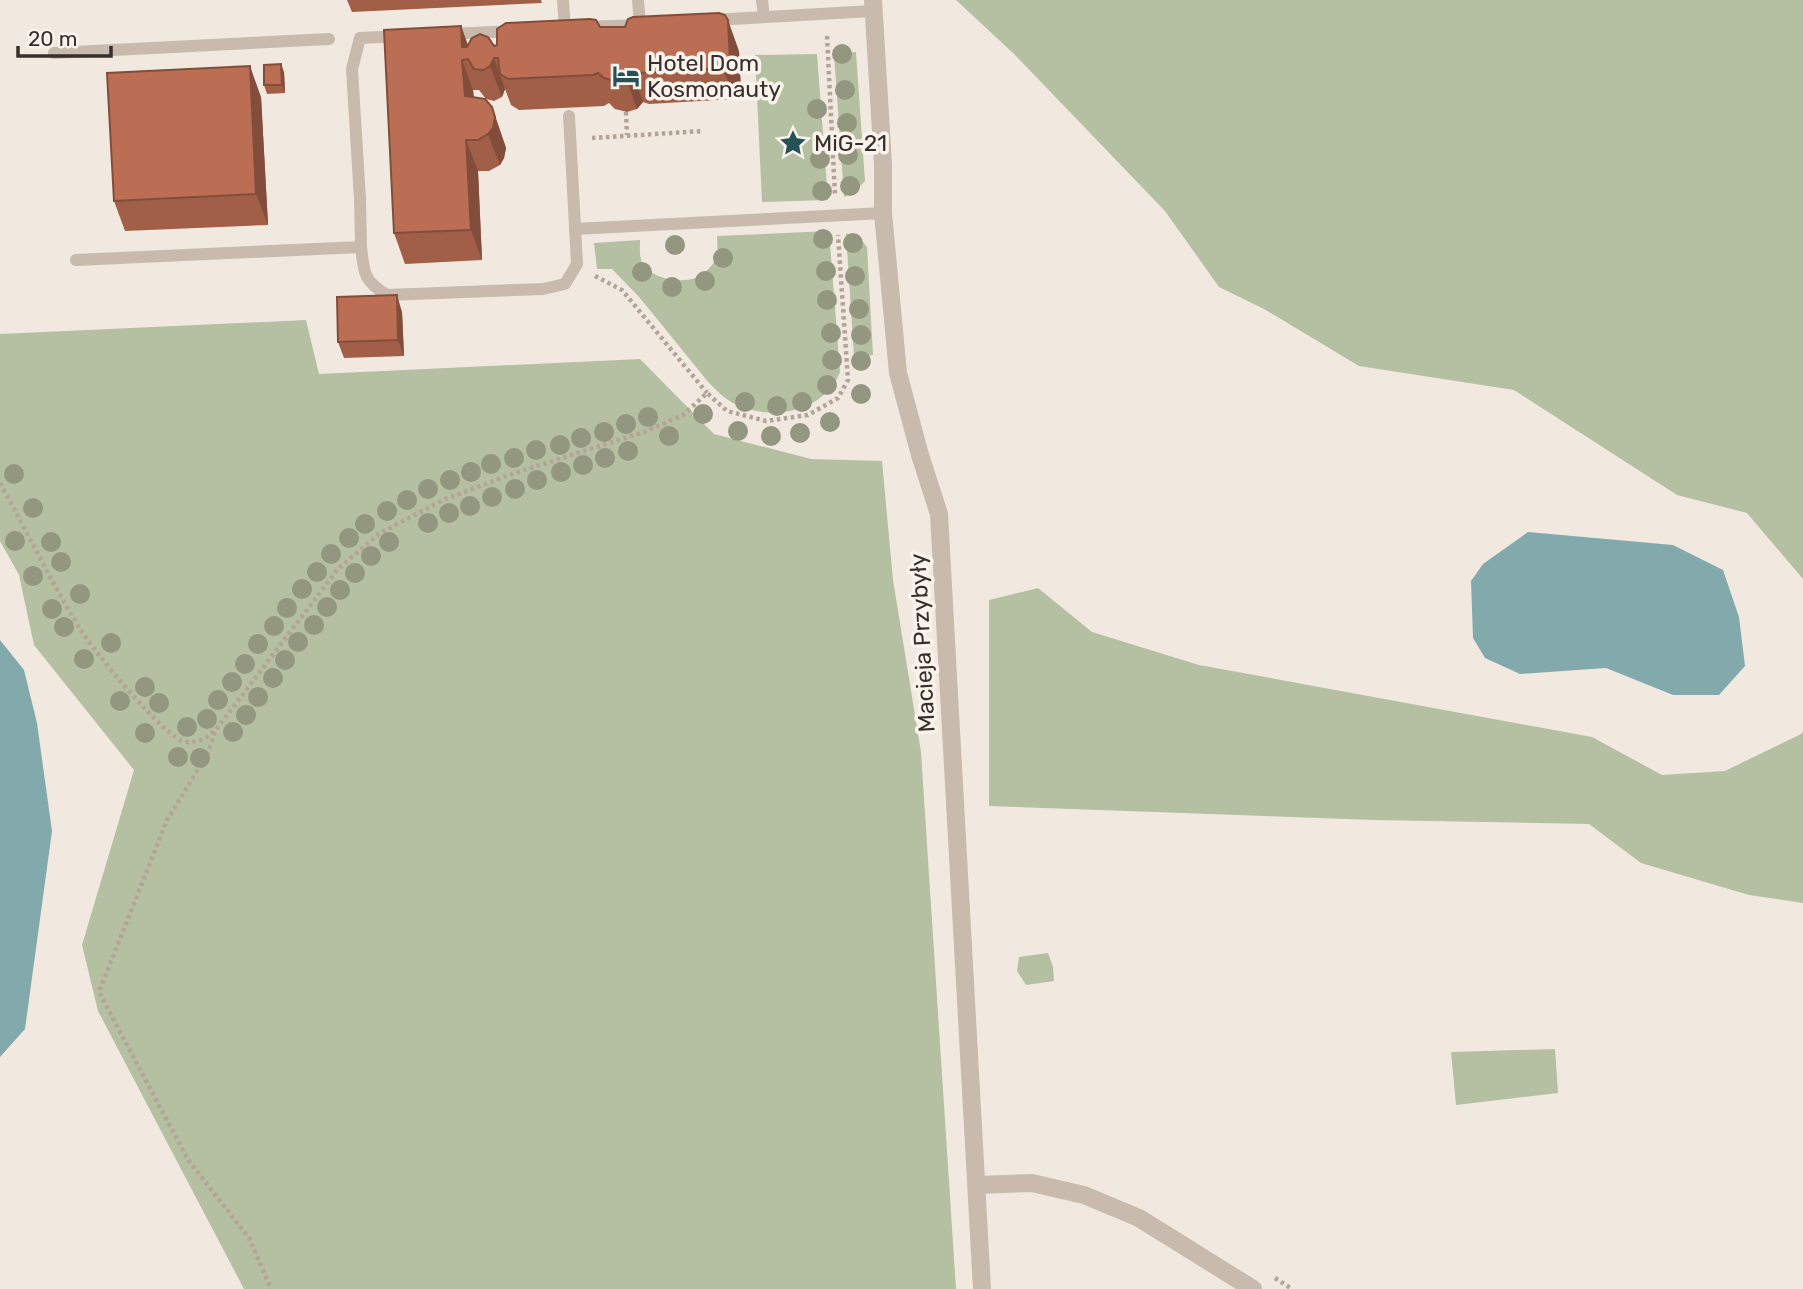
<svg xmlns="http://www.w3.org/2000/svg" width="1803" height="1289" viewBox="0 0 1803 1289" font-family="Rubik,sans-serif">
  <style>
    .green { fill: #b5bfa1 }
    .water { fill: #82a9ac }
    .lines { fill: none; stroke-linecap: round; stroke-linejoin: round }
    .path { stroke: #b4a497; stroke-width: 4.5; stroke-dasharray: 3.5 3.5; stroke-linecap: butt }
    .service { stroke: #c8baad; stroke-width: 12 }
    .minor { stroke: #c8baad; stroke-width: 18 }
    .tertiary { stroke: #c8baad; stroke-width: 18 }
    .tree { fill: #939780 }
    .wall { fill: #a15f48 }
    .shaded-wall { fill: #834d3b }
    .building { fill: #bb6e54; stroke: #834d3b; stroke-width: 2 }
    .labels { text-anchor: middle; stroke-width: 7; stroke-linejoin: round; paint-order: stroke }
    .poi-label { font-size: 23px; fill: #372f2b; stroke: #f9f3ec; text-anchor: start }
    .street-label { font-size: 23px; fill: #372f2b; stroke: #f9f3ec }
  </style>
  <rect width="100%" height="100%" fill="#f1e9e0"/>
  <g class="green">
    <path d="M956,0h847v579l-56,-66 -70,-18 -163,-105 -155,-24 -95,-57 -45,-22 -54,-76 -152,-158z"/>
    <path d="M856,52l9,129 -9,10 -12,6 -10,-144z"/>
    <path d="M817,54l11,146 -66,2 -7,-147z"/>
    <path d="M829,231l11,141c-15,40 -69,50 -105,32 -10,-5 -18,-13 -26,-21l-69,-85 -28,-29h-15l-3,-26 46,-3c0,7 -1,16 2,22 10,18 39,22 56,15 8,-4 14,-12 20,-19l-1,-22z"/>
    <path d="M846,233l16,8 5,6 6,108 -19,2z"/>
    <path d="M306,320l13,54 321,-15 74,75 97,25 71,2 11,119 28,172 35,537h-712l-146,-278 -16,-66 52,-175 -100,-125 -15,-70 -19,-34v-207z"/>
    <path d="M1038,588l54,44 107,33 393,72 70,38 63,-4 76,-37 2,-3v172l-54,-8 -108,-32 -52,-39 -214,-4 -386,-14v-206z"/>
    <path d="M1048,953l5,14 1,14 -28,4 -9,-14 2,-14z"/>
    <path d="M1555,1049l3,44 -102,12 -5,-53z"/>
  </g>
  <g class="water">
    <path d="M1528,532l145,13 50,25 16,47 6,49 -26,29h-46l-67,-27 -86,6 -35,-16 -12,-20 -2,-57 12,-17z"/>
    <path d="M0,640l24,30 13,53 15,108 -27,198 -25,28z"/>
  </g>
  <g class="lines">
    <g class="path">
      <path d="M827,36l8,159"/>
      <path d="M626,112l1,23"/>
      <path d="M592,138l111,-7"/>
      <path d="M595,276l27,14 85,103"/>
      <path d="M0,483c27,49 51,99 80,146 13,21 86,111 106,113 12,1 20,-4 29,-11l123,-162 42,-36 63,-33 69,-26 135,-43 36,-16 24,-22 20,18 39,10 42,-6 30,-17 10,-18 -10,-145"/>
      <path d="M215,732l-7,21 -41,67 -68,172 89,168 61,78 22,51"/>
      <path d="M1275,1278l17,11"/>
    </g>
    <g class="service">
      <path d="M563,0l2,28"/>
      <path d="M638,0l2,25 6,-1"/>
      <path d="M762,0l2,17"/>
      <path d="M713,20l160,-9"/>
      <path d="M584,27l56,-2"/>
      <path d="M448,34l65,-3"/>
      <path d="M54,53l275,-14"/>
      <path d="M575,229l308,-16"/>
      <path d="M361,247c3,25 2,34 26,48l156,-6 22,-5 12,-20 -8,-148"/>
      <path d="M76,260l285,-13 -1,-48 -8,-130 8,-31 42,-2"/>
    </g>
    <path class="minor" d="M977,1185l55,-2 52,12 55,23 114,71"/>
    <path class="tertiary" d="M873,0l10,164v49l15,160 22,82 19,59 43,775"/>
  </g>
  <g class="tree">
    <circle cx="842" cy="54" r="10"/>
    <circle cx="845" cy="90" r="10"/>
    <circle cx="817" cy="109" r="10"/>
    <circle cx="847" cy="123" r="10"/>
    <circle cx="848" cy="155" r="10"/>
    <circle cx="820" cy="159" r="10"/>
    <circle cx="850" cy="186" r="10"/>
    <circle cx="822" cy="191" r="10"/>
    <circle cx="823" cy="239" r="10"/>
    <circle cx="853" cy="243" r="10"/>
    <circle cx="675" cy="245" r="10"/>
    <circle cx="723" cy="258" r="10"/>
    <circle cx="826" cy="271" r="10"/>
    <circle cx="642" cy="272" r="10"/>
    <circle cx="855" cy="276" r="10"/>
    <circle cx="705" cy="281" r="10"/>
    <circle cx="672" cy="287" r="10"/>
    <circle cx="827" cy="300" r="10"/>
    <circle cx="859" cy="309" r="10"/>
    <circle cx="831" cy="333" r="10"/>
    <circle cx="861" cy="335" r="10"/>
    <circle cx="832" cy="360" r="10"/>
    <circle cx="861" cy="361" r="10"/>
    <circle cx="827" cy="385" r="10"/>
    <circle cx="861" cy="394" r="10"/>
    <circle cx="745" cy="402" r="10"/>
    <circle cx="802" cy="402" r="10"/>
    <circle cx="777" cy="406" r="10"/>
    <circle cx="703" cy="414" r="10"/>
    <circle cx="648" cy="417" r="10"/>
    <circle cx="830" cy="422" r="10"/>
    <circle cx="626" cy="424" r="10"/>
    <circle cx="738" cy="431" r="10"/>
    <circle cx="604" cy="432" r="10"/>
    <circle cx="800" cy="433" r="10"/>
    <circle cx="669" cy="436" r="10"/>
    <circle cx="771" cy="436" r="10"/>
    <circle cx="581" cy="438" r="10"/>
    <circle cx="560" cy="445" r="10"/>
    <circle cx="536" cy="450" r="10"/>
    <circle cx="628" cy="451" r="10"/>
    <circle cx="514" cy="458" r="10"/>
    <circle cx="605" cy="458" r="10"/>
    <circle cx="491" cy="464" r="10"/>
    <circle cx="583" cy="465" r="10"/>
    <circle cx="471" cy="472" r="10"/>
    <circle cx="561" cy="472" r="10"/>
    <circle cx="14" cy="474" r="10"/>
    <circle cx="450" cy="480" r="10"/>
    <circle cx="537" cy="480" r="10"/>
    <circle cx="428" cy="489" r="10"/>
    <circle cx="515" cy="489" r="10"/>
    <circle cx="492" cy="497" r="10"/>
    <circle cx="407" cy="500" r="10"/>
    <circle cx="470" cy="506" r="10"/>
    <circle cx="33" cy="508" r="10"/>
    <circle cx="387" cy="511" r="10"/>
    <circle cx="449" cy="513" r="10"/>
    <circle cx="428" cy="523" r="10"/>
    <circle cx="365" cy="524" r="10"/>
    <circle cx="349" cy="538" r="10"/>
    <circle cx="15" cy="541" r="10"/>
    <circle cx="51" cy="542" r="10"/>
    <circle cx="389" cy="542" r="10"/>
    <circle cx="331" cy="554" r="10"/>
    <circle cx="371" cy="556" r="10"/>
    <circle cx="61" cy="562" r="10"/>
    <circle cx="317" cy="572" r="10"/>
    <circle cx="355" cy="573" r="10"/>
    <circle cx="33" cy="576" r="10"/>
    <circle cx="302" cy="589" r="10"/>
    <circle cx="340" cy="590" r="10"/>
    <circle cx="80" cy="594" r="10"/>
    <circle cx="327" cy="607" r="10"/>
    <circle cx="287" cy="608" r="10"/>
    <circle cx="52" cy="609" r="10"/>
    <circle cx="314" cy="625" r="10"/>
    <circle cx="274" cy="626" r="10"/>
    <circle cx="64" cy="627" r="10"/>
    <circle cx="298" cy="642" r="10"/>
    <circle cx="111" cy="643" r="10"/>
    <circle cx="258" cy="644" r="10"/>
    <circle cx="84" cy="659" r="10"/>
    <circle cx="285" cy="660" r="10"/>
    <circle cx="245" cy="664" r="10"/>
    <circle cx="273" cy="678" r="10"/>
    <circle cx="232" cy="682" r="10"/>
    <circle cx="145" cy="687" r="10"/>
    <circle cx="258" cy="697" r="10"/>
    <circle cx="218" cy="700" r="10"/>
    <circle cx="120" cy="701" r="10"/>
    <circle cx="159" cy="703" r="10"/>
    <circle cx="246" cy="715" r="10"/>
    <circle cx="207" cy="719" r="10"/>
    <circle cx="187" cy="727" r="10"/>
    <circle cx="233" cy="732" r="10"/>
    <circle cx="145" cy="733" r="10"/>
    <circle cx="178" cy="757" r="10"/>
    <circle cx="200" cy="758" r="10"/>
  </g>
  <g class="wall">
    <path d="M347,0h194l1,3 -190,9z"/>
    <path d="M461,26l7,19 26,1 106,-19 139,24 2,41 -7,7 -85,5 -6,-2 -6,7 -10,3 -12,-3 -6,-6 -5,3 -85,4 -8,-5 -6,-16 -3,8 -8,4 -8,-2 -7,-9h-6l1,7 18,10 14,41 -2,10 -4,7 -11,6h-11l4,89 -77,4 -11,-31z"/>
    <path d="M284,72l1,21 -18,1 -3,-9z"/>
    <path d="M261,97l7,128 -143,6 -11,-30z"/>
    <path d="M402,312l2,44 -60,2 -6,-16z"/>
  </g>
  <g class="shaded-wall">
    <path d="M728,20l11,31 2,41 -7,7 -11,-31z"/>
    <path d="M461,26l11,31 -10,-10z"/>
    <path d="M494,58l11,31 -3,8 -12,-31z"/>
    <path d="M462,60l11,30 3,37 -11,-31z"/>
    <path d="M281,64l3,8 1,21 -3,-8z"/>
    <path d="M250,66l11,31 7,128 -12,-31z"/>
    <path d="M632,72l11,30 -6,7 -11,-31z"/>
    <path d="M492,107l14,41 -2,10 -4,7 -12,-31z"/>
    <path d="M466,140l12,31 4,89 -11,-30z"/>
    <path d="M397,295l5,17 2,44 -6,-16z"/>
  </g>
  <g class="building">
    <path d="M719,13l6,2 3,5 2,41 -7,7 -85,5 -6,-1 -6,6 -11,3 -11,-3 -6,-5 -5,2 -85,4 -8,-5 -2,-16h-4l-4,8 -7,4 -9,-1 -6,-10 -6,1 3,36 20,3 7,8 3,10 -2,11 -5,6 -10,6h-12l5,90 -77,3 -10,-203 77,-4 1,21h5l5,-9 8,-4 8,3 6,9 3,-1v-16l9,-6 84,-4 6,1 4,7h25l3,-8 5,-2z"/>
    <path d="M281,64l1,21h-18v-20z"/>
    <path d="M250,66l6,128 -142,7 -7,-128z"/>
    <path d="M397,295l1,45 -60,2 -1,-45z"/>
  </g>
  <defs>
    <symbol id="hotel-bare" viewBox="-9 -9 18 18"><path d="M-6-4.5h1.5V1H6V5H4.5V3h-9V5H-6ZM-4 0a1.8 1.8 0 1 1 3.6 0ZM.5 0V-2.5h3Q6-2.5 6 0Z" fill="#245256" stroke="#f9f3ec" stroke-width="2.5" paint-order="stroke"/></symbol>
    <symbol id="sight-bare" viewBox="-9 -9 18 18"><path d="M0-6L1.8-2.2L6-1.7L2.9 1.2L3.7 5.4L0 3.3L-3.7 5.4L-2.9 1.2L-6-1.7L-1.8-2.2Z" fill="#245256" stroke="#f9f3ec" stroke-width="2.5" paint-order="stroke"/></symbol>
  </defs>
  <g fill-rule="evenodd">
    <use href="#hotel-bare" x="607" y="57" width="38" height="38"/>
    <use href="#sight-bare" x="774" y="124" width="38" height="38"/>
  </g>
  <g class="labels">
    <g class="poi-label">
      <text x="647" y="71">Hotel Dom<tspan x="647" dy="26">Kosmonauty</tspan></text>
      <text x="814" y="151">MiG-21</text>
    </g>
    <g class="street-label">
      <text transform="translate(922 643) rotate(-93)" y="8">Macieja Przybyły</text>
    </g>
  </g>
  <path d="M18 46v10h93v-10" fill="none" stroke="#372f2b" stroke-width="3.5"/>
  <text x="28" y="46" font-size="21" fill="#372f2b" stroke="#f9f3ec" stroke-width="5" paint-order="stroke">20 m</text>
</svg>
